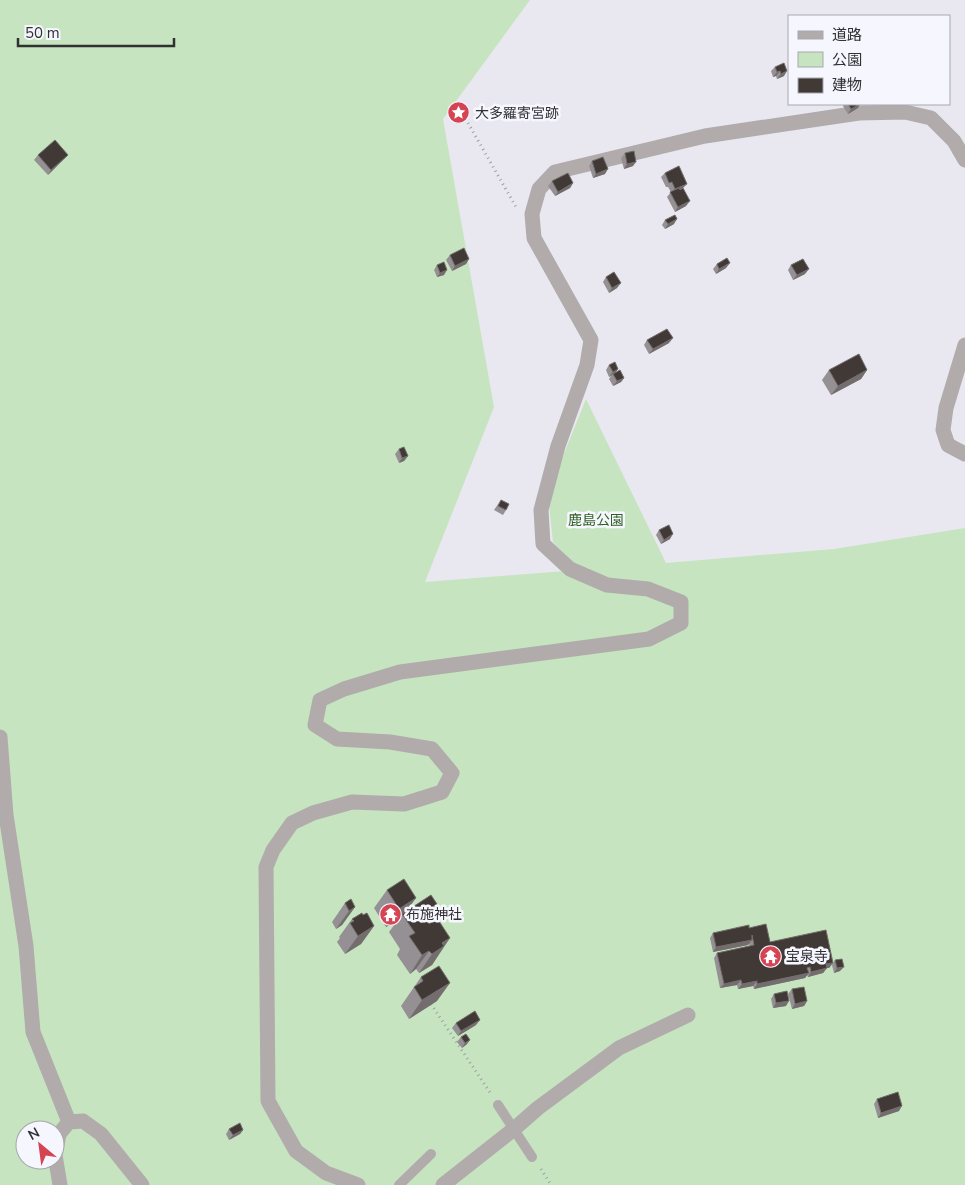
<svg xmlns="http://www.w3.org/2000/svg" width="965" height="1185" viewBox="0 0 965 1185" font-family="'Nunito Sans','Noto Sans JP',sans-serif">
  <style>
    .green { fill: #c6e4bf; fill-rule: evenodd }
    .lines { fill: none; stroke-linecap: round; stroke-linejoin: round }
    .path { stroke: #9f9fa5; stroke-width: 3; stroke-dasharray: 1 4; stroke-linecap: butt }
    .service { stroke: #b1acab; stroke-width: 10 }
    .minor { stroke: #b1acab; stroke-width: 15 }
    .wall { fill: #949093 }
    .shaded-wall { fill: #736e6d }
    .building { fill: #403935; stroke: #736e6d }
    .labels { text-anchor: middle; stroke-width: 5; stroke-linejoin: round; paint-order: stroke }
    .poi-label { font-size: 14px; fill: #313134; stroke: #f6f6fe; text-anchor: start }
    .park-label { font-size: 14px; fill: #316225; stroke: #f6f6fe }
  </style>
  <rect width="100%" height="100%" fill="#e9e8f1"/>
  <path class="green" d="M0,0h530l-87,119 51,288 -69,175 165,-13 -14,-3 -23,-24 -4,-38 14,-48 23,-57 80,164 168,-14 131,-21v657h-965zM25,1130h30v30h-30z"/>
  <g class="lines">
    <g class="path">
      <path d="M468,123l48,84"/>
      <path d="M431,1004l60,90"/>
      <path d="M541,1169l10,16"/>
    </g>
    <g class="service">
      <path d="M498,1105l34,52"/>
      <path d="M399,1185l32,-31"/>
    </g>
    <g class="minor">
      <path d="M965,345l-19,63 -3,22 5,15 17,9"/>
      <path d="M0,737l6,78 20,131 7,86 36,90"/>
      <path d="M60,1185l-5,-30 4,-21 10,-12 14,-1 18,13 41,51"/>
      <path d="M358,1185l-32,-12 -30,-22 -28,-50 -2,-234 7,-17 19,-27 21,-10 39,-11 52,2 38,-12 10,-19 -20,-24 -42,-7 -53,-3 -22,-14 5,-25 24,-11 56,-17 249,-33 32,-16v-21l-33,-13 -41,-4 -37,-16 -27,-25 -2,-34 17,-64 29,-81 4,-25 -57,-102 -2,-24 7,-25 16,-17 150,-36 154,-23 46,-1 26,6 23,23 11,19"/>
      <path d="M443,1185l71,-56 24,-21 81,-60 69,-33"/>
    </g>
  </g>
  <g class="wall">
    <path d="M775,67l9,9 -7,3 -1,-3 -3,1 -2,-6z"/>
    <path d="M844,104h16l-2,4 -10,6 -5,-8z"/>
    <path d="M625,153l8,13 -9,3 -3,-11z"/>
    <path d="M38,155h30l-20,20 -14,-15z"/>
    <path d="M592,161l13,13 -12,4 -4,-12z"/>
    <path d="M665,173l18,15 3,18 -11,6 -8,-15 4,-5 -3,-5h-2l-5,-10z"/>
    <path d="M552,181l21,2 -3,5 -15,8 -7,-10z"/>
    <path d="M665,220l9,4 -9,5 -3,-4z"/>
    <path d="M450,255l19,4 -3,5 -14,7 -6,-11z"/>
    <path d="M717,264l9,4 -10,6 -3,-5z"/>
    <path d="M437,265l7,10 -7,2 -3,-7z"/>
    <path d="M791,265l14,9 -12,6 -5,-10z"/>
    <path d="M606,277l11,11 -8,5 -6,-11z"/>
    <path d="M647,340l22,3 -20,11 -5,-9z"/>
    <path d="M609,365l9,4 -2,3 8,6 -3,4 -8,4 -4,-7 2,-3 -2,1 -3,-7z"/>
    <path d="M829,370h38l-6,9 -30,16 -9,-15z"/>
    <path d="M399,449l9,7 -4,5 -5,2 -4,-9z"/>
    <path d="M501,500l5,10 -3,5 -9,-5z"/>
    <path d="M659,530l11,9 -9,5 -5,-9z"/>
    <path d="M387,890l20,20 30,-6 -8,11 2,3 -3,4 16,24 -12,19 -13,8 -3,-4 -6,5 -13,-19 3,-6 -11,-17 9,-12 -12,7 -12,-19z"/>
    <path d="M345,903l10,4 -13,18 -6,4 -4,-7z"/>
    <path d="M363,915l11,11 -13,18 -16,10 -8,-12 3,-4 -1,-1 13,-18z"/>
    <path d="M749,928l21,14 63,21 -4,5h-2l-4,5 -15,4 -1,-2 -2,3 -51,11 -1,-3 -15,3 -1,-4 -17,3 -6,-30 3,-5 33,-7 -1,-2 -1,1 -35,7 -3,-14 3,-5z"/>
    <path d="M835,960l5,11 -6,2 -2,-8z"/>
    <path d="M421,977l16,24 -28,18 -8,-13z"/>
    <path d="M792,989l15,12 -3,5 -12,3 -4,-15z"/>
    <path d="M774,994l12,12 -13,2 -2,-9z"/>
    <path d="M456,1023l20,2 -18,11 -6,-8z"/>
    <path d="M461,1037l6,7 -5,4 -5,-6z"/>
    <path d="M877,1099l22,12 -21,7 -4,-14z"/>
    <path d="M229,1129l14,1 -3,4 -11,6 -3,-6z"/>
  </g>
  <g class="shaded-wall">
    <path d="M780,71l-4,5 -3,1 4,-5z"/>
    <path d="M787,71l-3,5 -7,3 4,-5z"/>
    <path d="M860,104l-2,4 -10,6 3,-5z"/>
    <path d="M68,155l-20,20 3,-5z"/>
    <path d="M636,162l-3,4 -9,3 3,-5z"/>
    <path d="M608,169l-3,5 -12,4 3,-4z"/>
    <path d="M573,183l-3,5 -15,8 3,-4z"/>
    <path d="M687,184l-4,4 -12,5 4,-4z"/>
    <path d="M690,201l-4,5 -11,6 3,-5z"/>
    <path d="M677,219l-3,5 -9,5 3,-5z"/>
    <path d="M469,259l-3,5 -14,7 3,-5z"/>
    <path d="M730,263l-4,5 -10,6 3,-5z"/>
    <path d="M809,269l-4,5 -12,6 4,-5z"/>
    <path d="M447,270l-3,5 -7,2 3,-4z"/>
    <path d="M621,283l-4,5 -8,5 3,-5z"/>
    <path d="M673,338l-4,5 -20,11 4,-5z"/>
    <path d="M618,369l-3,4 -2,1 -4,3 4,-5z"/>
    <path d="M867,370l-6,9 -30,16 7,-9z"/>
    <path d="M624,378l-3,4 -8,4 4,-5z"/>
    <path d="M408,456l-4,5 -5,2 3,-5z"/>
    <path d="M673,534l-3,5 -9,5 3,-4z"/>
    <path d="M416,898l-13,18 -1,-2 -4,6 -12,7 13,-18z"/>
    <path d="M437,904l-13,18 2,-11z"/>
    <path d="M355,907l-13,18 -6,4 13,-18z"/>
    <path d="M374,926l-13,18 -16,10 13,-18z"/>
    <path d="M450,938l-18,27 -13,8 13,-19 10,-11z"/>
    <path d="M752,940l-4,5 -35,7 3,-5z"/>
    <path d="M429,951l-13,18 -6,5 12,-19z"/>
    <path d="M833,963l-4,5h-2l-4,5 -15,4 3,-5 15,-8z"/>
    <path d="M844,967l-4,4 -6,2 3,-5z"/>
    <path d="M809,973l-4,5 -51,11 3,-5z"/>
    <path d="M741,980l-4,5 -17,3 4,-4z"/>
    <path d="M757,981l-4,5 -15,3 4,-5z"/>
    <path d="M450,983l-13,18 -28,18 13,-19z"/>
    <path d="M789,1001l-3,5 -13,2 3,-5z"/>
    <path d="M807,1001l-3,5 -12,3 3,-5z"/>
    <path d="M480,1020l-4,5 -18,11 3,-5z"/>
    <path d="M470,1040l-3,4 -5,4 3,-5z"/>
    <path d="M902,1106l-3,5 -21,7 3,-5z"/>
    <path d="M243,1130l-3,4 -11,6 4,-5z"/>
  </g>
  <g class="building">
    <path d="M784,63l3,8 -6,3 -1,-3 -3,1 -2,-5z"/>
    <path d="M848,104h12l-9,5z"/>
    <path d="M55,140l13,15 -17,15 -13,-15z"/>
    <path d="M634,151l2,11 -9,2 -2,-11z"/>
    <path d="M603,157l5,12 -12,5 -4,-13z"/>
    <path d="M679,166l8,18 -12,5 -3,-7 -3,1 -4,-10z"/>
    <path d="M568,173l5,10 -15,9 -6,-11z"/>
    <path d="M679,188l1,2 3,-2 7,13 -12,6 -8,-15z"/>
    <path d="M675,215l2,4 -9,5 -3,-4z"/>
    <path d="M464,248l5,11 -14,7 -5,-11z"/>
    <path d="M727,258l3,5 -11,6 -2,-5z"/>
    <path d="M803,259l6,10 -12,6 -6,-10z"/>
    <path d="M444,262l3,8 -7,3 -3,-8z"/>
    <path d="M614,272l7,11 -9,5 -6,-11z"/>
    <path d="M667,329l6,9 -20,11 -6,-9z"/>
    <path d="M859,354l8,16 -29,16 -9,-16z"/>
    <path d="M615,362l3,7 -5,3 -4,-7z"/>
    <path d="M620,370l4,8 -7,3 -4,-7z"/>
    <path d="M404,447l4,9 -6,2 -3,-9z"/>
    <path d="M501,500l8,4 -3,6 -8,-4z"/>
    <path d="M669,525l4,9 -9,6 -5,-10z"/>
    <path d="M404,879l12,19 -17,11 -12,-19z"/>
    <path d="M431,895l6,9 -11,7 5,7 -4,2 2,4 8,-6 13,20 -8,5 2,3 -12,8 -3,-3 -7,4 -13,-19 6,-3 -13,-19z"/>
    <path d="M351,899l4,8 -6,4 -4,-8z"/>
    <path d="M362,913l1,2 4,-2 7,13 -16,10 -8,-13 4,-2 -2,-2z"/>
    <path d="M766,924l4,18 56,-12 7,33 -7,1 1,4 -16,4 -1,-5 -3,1 2,5 -52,11v-3l-15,3 -1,-4 -17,4 -7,-31 37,-8 -2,-10v5l-36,7 -3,-14 36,-8v3z"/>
    <path d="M842,959l2,8 -7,1 -2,-8z"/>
    <path d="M439,966l11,17 -28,17 -8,-13 9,-6 -2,-4z"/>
    <path d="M804,987l3,14 -12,3 -3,-15z"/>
    <path d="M787,991l2,10 -13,2 -2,-9z"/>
    <path d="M475,1011l5,9 -19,11 -5,-8z"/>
    <path d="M466,1034l4,6 -5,3 -4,-6z"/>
    <path d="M898,1092l4,14 -21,7 -4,-14z"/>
    <path d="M240,1123l3,7 -10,5 -4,-6z"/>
  </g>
  <defs>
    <symbol id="sight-disc" viewBox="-11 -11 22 22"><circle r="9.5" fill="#d44452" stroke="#f6f6fe"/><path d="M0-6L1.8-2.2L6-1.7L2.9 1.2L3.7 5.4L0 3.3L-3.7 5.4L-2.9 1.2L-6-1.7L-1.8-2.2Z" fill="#fff"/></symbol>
    <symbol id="temple-disc" viewBox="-11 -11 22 22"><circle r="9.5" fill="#d44452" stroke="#f6f6fe"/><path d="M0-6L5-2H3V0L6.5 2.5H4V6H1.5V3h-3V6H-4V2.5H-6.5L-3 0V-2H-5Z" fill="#fff"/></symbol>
  </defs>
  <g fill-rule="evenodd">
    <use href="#sight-disc" x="446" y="100" width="25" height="25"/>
    <use href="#temple-disc" x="378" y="902" width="25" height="25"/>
    <use href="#temple-disc" x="758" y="944" width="25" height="25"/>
  </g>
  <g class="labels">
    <g class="poi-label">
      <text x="475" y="118">大多羅寄宮跡</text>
      <text x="406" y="919">布施神社</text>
      <text x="786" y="961">宝泉寺</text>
    </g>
    <g class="park-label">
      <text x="596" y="525">鹿島公園</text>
    </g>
  </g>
  <rect x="788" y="15" width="162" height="90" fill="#f6f6fe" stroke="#a7a7ad"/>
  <rect x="798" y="31" width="25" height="8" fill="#b1acab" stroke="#a7a7ad"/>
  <text x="832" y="40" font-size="15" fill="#313134">道路</text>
  <rect x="798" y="52" width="25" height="15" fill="#c6e4bf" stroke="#a7a7ad"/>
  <text x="832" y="65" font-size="15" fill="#313134">公園</text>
  <rect x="798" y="78" width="25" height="15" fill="#403935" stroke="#a7a7ad"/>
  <text x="832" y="90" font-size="15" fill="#313134">建物</text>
  <g transform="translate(40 1145) rotate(331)"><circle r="24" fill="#f6f6fe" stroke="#a7a7ad"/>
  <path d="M0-4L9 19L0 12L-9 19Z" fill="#d44452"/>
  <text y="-8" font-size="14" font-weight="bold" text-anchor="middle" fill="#313134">N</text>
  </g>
  <path d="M18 38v8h156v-8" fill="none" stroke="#313134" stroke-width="2.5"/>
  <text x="25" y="38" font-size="15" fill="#313134" stroke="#f6f6fe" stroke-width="4" paint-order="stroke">50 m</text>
</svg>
